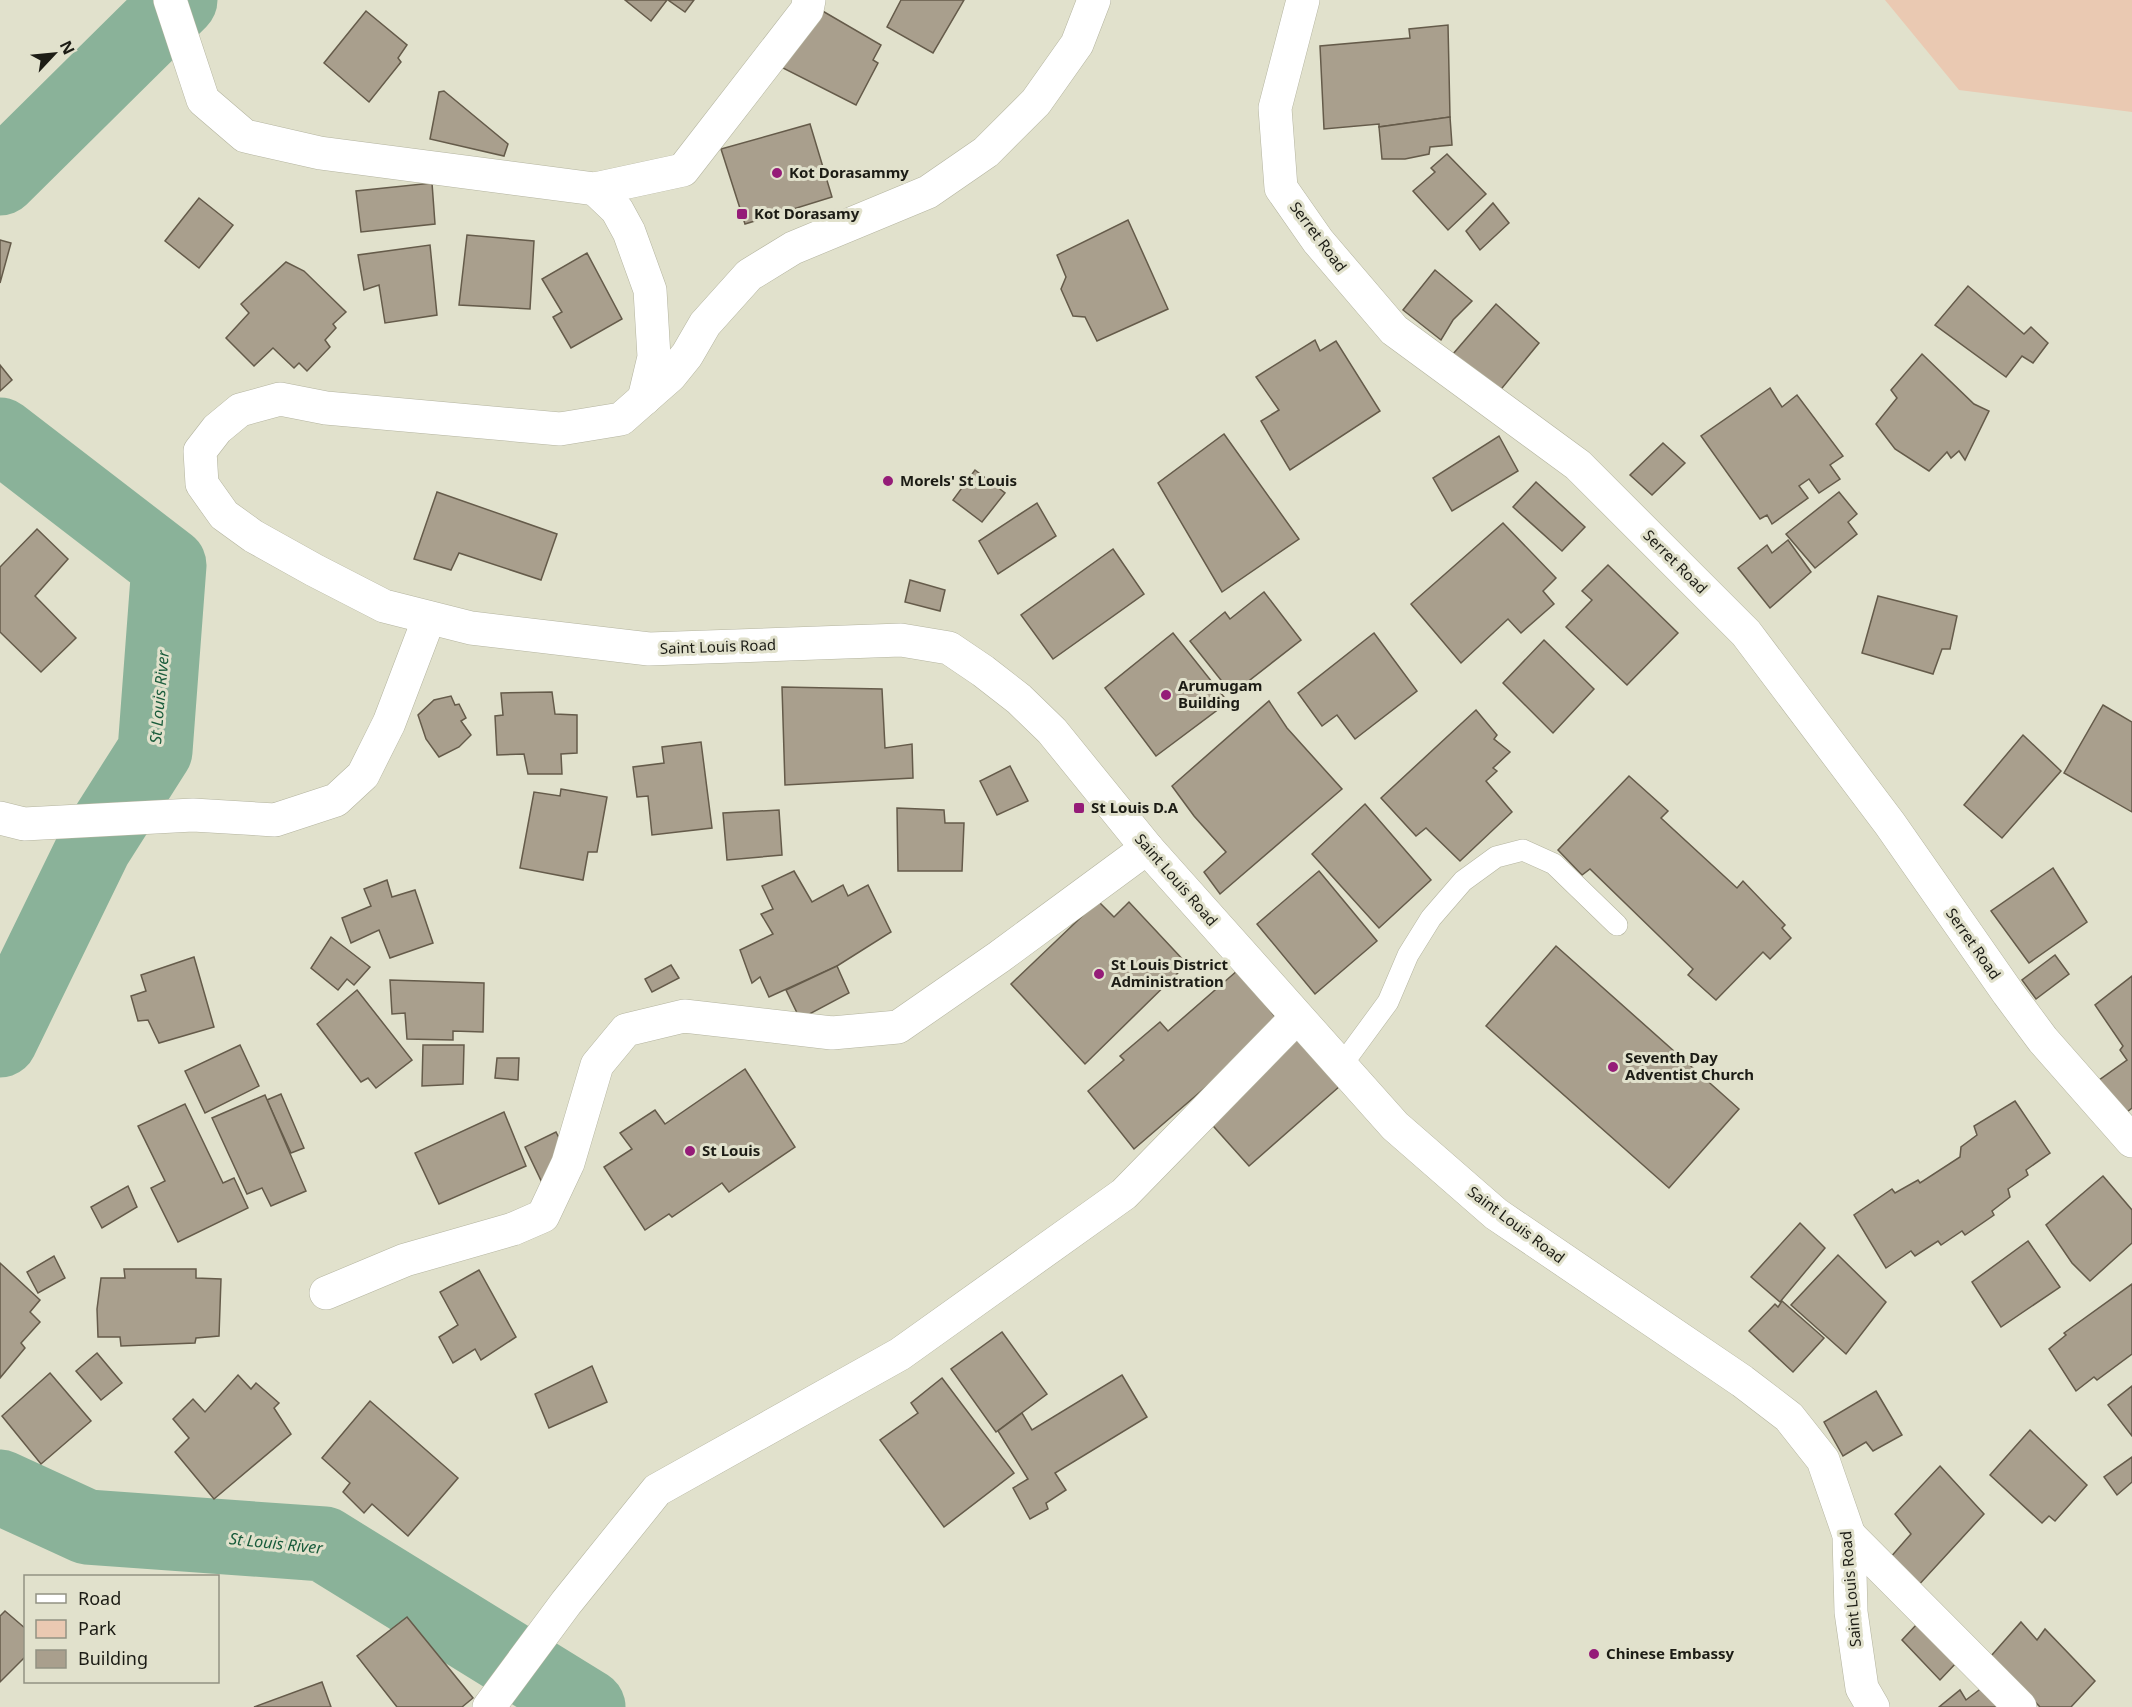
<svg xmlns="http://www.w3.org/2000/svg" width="2132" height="1707" viewBox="0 0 2132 1707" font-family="'Noto Sans',sans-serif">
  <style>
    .green { fill: #eac9b2 }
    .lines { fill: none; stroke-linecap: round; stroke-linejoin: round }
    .river { stroke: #8ab299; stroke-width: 75 }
    .building { fill: #a99f8d; stroke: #655b4a; stroke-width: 1.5 }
    .lane-casing { stroke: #b4b49f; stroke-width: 22 }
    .street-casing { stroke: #b4b49f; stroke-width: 34 }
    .primary-casing { stroke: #b4b49f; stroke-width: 34 }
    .lane { stroke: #fff; stroke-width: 21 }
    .street { stroke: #fff; stroke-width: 33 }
    .primary { stroke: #fff; stroke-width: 33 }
    .poi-dot { fill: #951c78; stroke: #e1e1cc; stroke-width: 2 }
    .labels { text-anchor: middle; stroke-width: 6; stroke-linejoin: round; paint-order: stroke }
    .poi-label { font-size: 15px; font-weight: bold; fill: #1c1c15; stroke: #e1e1cc; text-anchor: start }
    .street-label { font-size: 15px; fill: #1c1c15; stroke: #e1e1cc }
    .water-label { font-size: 16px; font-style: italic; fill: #195c3b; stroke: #e1e1cc }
  </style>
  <rect width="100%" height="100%" fill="#e1e1cc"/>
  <path class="green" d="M1885,0h247v112l-173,-22z"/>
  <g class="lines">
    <g class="river">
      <path d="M0,178l180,-178"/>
      <path d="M0,435l169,130 -14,186 -61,96 -94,193"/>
      <path d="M0,1487l87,40 237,17 264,163"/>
    </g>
  </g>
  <g class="building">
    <path d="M625,0h42l-16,21z"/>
    <path d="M668,0h26l-9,12z"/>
    <path d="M901,0h63l-31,53 -46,-26z"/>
    <path d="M814,6l67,39 -8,15 5,3 -22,42 -77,-39z"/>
    <path d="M366,11l41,34 -9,13 3,4 -32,40 -45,-39z"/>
    <path d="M1448,25l2,92 -71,10v-3l-55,5 -4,-83 90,-8 -1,-9z"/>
    <path d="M444,91l64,53 -4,12 -74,-17 9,-47z"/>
    <path d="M1450,117l2,28 -22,2 -1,7 -24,5h-23l-3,-32z"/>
    <path d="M810,124l22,73 -87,27 -24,-75z"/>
    <path d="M1447,154l39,40 -38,36 -35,-39 22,-19 -4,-4z"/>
    <path d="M432,183l3,41 -74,8 -5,-41z"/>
    <path d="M199,198l34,27 -34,43 -34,-27z"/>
    <path d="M1493,203l16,20 -29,27 -14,-19z"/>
    <path d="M1128,220l40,89 -71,32 -12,-24 -12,-1 -12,-27 5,-12 -9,-22z"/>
    <path d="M467,235l67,6 -4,68 -71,-4z"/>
    <path d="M0,240l11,3 -11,40z"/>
    <path d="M430,245l7,70 -52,8 -6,-38 -15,5 -6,-35z"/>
    <path d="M587,253l35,66 -51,29 -18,-31 9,-5 -20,-33z"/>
    <path d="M286,262l18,9 42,41 -13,12 3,4 -11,12 5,7 -23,24 -8,-8 -5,5 -21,-20 -19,18 -28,-28 23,-25 -8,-9z"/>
    <path d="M1435,270l37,31 -19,19 -12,20 -38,-30z"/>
    <path d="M1968,286l56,48 7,-7 17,16 -15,20 -11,-7 -16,21 -71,-52z"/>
    <path d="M1496,304l43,39 -41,50 -45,-39z"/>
    <path d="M1315,340l5,11 16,-10 44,70 -90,59 -29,-49 18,-11 -23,-33z"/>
    <path d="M1922,354l52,50 15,7 -24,49 -6,-9 -8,7 -4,-6 -18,19 -34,-22 -19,-25 21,-26 -6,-8z"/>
    <path d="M0,365l12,15 -12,11z"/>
    <path d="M1770,388l12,19 15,-12 46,61 -13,9 10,14 -21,14 -10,-14 -10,7 9,12 -36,26 -5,-9 -7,4 -59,-83z"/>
    <path d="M1224,434l75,105 -77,53 -64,-109z"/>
    <path d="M1499,436l19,35 -66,40 -19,-33z"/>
    <path d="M1663,443l22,20 -33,32 -22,-20z"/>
    <path d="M975,470l30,23 -23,29 -29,-22z"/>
    <path d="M1536,482l49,45 -23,24 -49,-44z"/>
    <path d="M437,492l120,42 -16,46 -82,-27 -8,17 -37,-11z"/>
    <path d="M1839,492l18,22 -9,8 9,12 -42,34 -29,-34z"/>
    <path d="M1037,503l19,33 -58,38 -19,-33z"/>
    <path d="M1503,523l53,55 -13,13 11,13 -33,29 -13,-14 -47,44 -50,-59z"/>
    <path d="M37,529l31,30 -33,37 41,42 -35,34 -41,-40v-65z"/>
    <path d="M1788,540l23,32 -41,36 -32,-40 29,-23 5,8z"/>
    <path d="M1113,549l31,45 -91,65 -32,-44z"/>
    <path d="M1608,565l70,68 -51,52 -61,-58 26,-27 -10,-9z"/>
    <path d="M910,580l35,10 -5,21 -35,-9z"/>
    <path d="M1264,592l37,48 -69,54 -42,-53 35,-29 5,7z"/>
    <path d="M1878,596l79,20 -7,33h-8l-9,25 -71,-21z"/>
    <path d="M1173,633l55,69 -72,54 -51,-68z"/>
    <path d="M1374,633l43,58 -62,48 -18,-24 -15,11 -24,-33z"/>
    <path d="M1544,640l50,49 -41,44 -50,-50z"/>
    <path d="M782,687l100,2 3,59 27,-4 1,34 -128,7z"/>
    <path d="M552,692l3,22 22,1v38l-16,1 1,20h-34l-4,-20 -27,1 -2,-39 8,-1 -2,-22z"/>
    <path d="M451,696l4,9 4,-1 7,14 -5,3 10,14 -12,12 -20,10 -13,-18 -8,-24 16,-15z"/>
    <path d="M1269,701l18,27 55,61 -122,105 -16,-22 22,-20 -32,-36 -22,-30z"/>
    <path d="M2103,705l29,17v90l-68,-39z"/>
    <path d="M1476,710l21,25 -3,4 16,13 -17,16 4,3 -11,10 26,31 -52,49 -34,-33 -10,8 -35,-38z"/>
    <path d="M2023,735l38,36 -59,67 -38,-33z"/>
    <path d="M701,742l11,86 -60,7 -4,-39 -11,1 -4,-30 31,-4 -2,-16z"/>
    <path d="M1010,766l18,35 -31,14 -17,-34z"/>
    <path d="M1629,776l39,35 -7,7 76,70 6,-7 42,44 -3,3 9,10 -21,21 -7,-7 -47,48 -28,-25 5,-6 -103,-100 -8,6 -24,-25z"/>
    <path d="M561,789l46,8 -10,55h-9l-5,28 -63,-12 14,-76 26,4z"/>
    <path d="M1365,804l66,76 -52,48 -67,-74z"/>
    <path d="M897,808l47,2 1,13h19l-2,48h-64z"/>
    <path d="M779,810l3,45 -55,5 -4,-47z"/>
    <path d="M2053,868l34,54 -58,41 -38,-52z"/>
    <path d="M794,871l18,31 31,-17 5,11 20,-11 23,47 -54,34 -68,31 -9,-20 -8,6 -12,-33 33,-16 -12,-20 12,-5 -11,-23z"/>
    <path d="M1319,871l58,70 -62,53 -58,-70z"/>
    <path d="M387,880l5,17 23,-7 18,53 -43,15 -11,-28 -28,13 -9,-25 29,-12 -7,-17z"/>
    <path d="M1098,901l16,16 15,-15 58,62 -102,100 -74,-80z"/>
    <path d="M331,937l39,30 -16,18 -7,-6 -9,11 -27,-22z"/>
    <path d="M1556,946l183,163 -70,79 -183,-162z"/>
    <path d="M2055,955l14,19 -33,25 -14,-19z"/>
    <path d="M194,957l20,70 -55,16 -11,-23 -10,1 -7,-25 15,-5 -5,-16z"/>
    <path d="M671,965l8,13 -27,14 -7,-13z"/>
    <path d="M837,966l12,27 -49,26 -14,-29z"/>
    <path d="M1238,970l42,53 -146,126 -46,-58 36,-31 -4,-4 40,-34 8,9z"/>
    <path d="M2132,976v132l-10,8 -27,-33 32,-23 -7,-10 3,-4 -28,-41z"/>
    <path d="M390,980l94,3 -1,49 -30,-1v9l-46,-1 -2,-26 -13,1z"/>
    <path d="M357,990l55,70 -36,28 -8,-10 -7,4 -44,-58z"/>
    <path d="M1298,1035l42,51 -91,80 -43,-48z"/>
    <path d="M240,1045l19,41 -54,27 -20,-42z"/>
    <path d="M423,1045h41l-1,39 -41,2z"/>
    <path d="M497,1058h22l-1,22 -23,-2z"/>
    <path d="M745,1069l50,78 -66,45 -7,-9 -50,34 -3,-3 -24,16 -41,-63 28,-18 -12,-16 35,-23 10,14z"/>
    <path d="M281,1094l23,54 -13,5 -24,-53z"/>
    <path d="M265,1095l41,96 -35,15 -9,-18 -15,6 -35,-76z"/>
    <path d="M2015,1101l35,52 -24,17 2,5 -20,14 2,8 -18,14 2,4 -29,20 -3,-4 -21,14 -3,-4 -23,15 -4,-5 -25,17 -32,-53 38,-26 3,4 23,-13 2,3 40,-26 1,-10 16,-12 -3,-9z"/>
    <path d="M185,1104l38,79 11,-5 14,30 -70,34 -27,-54 14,-7 -27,-55z"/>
    <path d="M504,1112l22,54 -87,38 -24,-51z"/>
    <path d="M556,1132l23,45 -32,16 -22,-46z"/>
    <path d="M2103,1176l29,34v33l-42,38 -18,-18 -26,-38z"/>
    <path d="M128,1186l9,21 -35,21 -11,-21z"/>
    <path d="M1800,1223l25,25 -45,54 -29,-25z"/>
    <path d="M2028,1241l32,46 -59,40 -29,-45z"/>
    <path d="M1838,1255l48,47 -40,52 -55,-49z"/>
    <path d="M54,1256l11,22 -27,15 -11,-21z"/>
    <path d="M0,1263l40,37 -10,12 10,10 -19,21 4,5 -25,30z"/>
    <path d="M124,1269h72v9l25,1 -2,57 -23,2 -1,5 -74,3 -1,-9h-22l-1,-28 4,-31h24z"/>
    <path d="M479,1270l37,67 -35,23 -6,-11 -22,14 -14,-26 19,-12 -18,-33z"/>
    <path d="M2132,1284v70l-35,26 -3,-3 -18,14 -27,-42 17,-14 -2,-2z"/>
    <path d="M1782,1301l42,37 -31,34 -44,-41 26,-27 3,3z"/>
    <path d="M1002,1332l45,62 -51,38 -45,-63z"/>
    <path d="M97,1353l25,30 -21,17 -25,-29z"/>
    <path d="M592,1366l15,36 -58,26 -14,-34z"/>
    <path d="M50,1373l41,48 -50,43 -39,-48z"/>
    <path d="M238,1375l13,14 5,-6 23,20 -5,5 17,26 -77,65 -39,-47 14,-14 -16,-19 20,-20 12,13z"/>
    <path d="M1122,1375l25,42 -92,56 11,17 -20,13 2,6 -18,10 -17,-31 15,-9 -30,-48 24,-18 10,17z"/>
    <path d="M942,1378l72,95 -70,54 -64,-87 38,-27 -7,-10z"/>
    <path d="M2132,1386v50l-24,-31z"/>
    <path d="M1876,1391l26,44 -29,16 -7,-9 -23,14 -19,-34z"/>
    <path d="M370,1401l88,77 -50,58 -36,-32 -8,9 -21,-21 7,-9 -28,-25z"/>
    <path d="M2030,1430l57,55 -32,36 -6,-5 -7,7 -52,-48z"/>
    <path d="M2132,1457v25l-15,13 -13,-18z"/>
    <path d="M1940,1466l44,48 -68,74 -27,-29 22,-25 -16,-20z"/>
    <path d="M5,1611l21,18v27l-26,26v-66z"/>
    <path d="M407,1617l66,81 -11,9h-65l-40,-51z"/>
    <path d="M2021,1622l16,18 8,-11 50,52 -24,26h-31l-49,-51z"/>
    <path d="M1917,1624l40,38 -17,18 -38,-40z"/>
    <path d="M322,1682l9,25h-77z"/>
    <path d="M1983,1687l15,20h-59l21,-17 6,10z"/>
  </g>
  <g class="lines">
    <defs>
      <path id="lane" d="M1341,1066l47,-64 20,-47 23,-37 32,-37 33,-24 27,-7 31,14 63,61"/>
      <g id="street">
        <path d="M170,0l33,100 42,36 75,17 275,36 88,-19 124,-160 2,-10"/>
        <path d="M1303,0l-28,108 6,80 37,53 76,89 184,135 168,168 144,191 118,169 35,47 89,101"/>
        <path d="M595,189l22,21 12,22 21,58 4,67 -10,42"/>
        <path d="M0,818l24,6 169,-9 82,5 61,-20 27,-25 26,-52 40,-105"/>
        <path d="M326,1293l79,-33 108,-31 30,-13 25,-53 29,-98 29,-35 58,-14 148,17 66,-6 101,-70 148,-109"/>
        <path d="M1849,1535l171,172"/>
        <path d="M489,1707l77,-104 91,-113 243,-136 224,-160 172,-176"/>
      </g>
      <path id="primary" d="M1094,0l-17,44 -41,58 -50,50 -58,40 -135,56 -44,27 -44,49 -18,31 -17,21 -49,43 -61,10 -234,-21 -46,-9 -40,11 -23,19 -17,22 2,33 22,31 29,21 61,34 70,36 87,22 178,21 252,-9 48,8 34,23 36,28 33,32 95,117 248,278 101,88 246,167 47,36 34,43 26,75 2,77 11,76 11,19"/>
    </defs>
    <use href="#lane" class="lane-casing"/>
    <use href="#street" class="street-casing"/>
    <use href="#primary" class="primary-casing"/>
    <use href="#lane" class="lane"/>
    <use href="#street" class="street"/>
    <use href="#primary" class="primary"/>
  </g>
  <g class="poi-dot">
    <circle cx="777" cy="173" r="6"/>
    <rect x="736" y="208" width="12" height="12" rx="3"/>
    <circle cx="888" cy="481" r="6"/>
    <circle cx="1166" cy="695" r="6"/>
    <rect x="1073" y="802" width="12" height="12" rx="3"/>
    <circle cx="1099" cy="974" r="6"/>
    <circle cx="1613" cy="1067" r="6"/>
    <circle cx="690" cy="1151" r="6"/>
    <circle cx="1594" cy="1654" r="6"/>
  </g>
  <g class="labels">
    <g class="poi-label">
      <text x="789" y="178">Kot Dorasammy</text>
      <text x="754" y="219">Kot Dorasamy</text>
      <text x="900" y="486">Morels' St Louis</text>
      <text x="1178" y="691">Arumugam<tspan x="1178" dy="17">Building</tspan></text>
      <text x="1091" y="813">St Louis D.A</text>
      <text x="1111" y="970">St Louis District<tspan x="1111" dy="17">Administration</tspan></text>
      <text x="1625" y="1063">Seventh Day<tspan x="1625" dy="17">Adventist Church</tspan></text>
      <text x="702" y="1156">St Louis</text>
      <text x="1606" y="1659">Chinese Embassy</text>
    </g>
    <g class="street-label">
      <text transform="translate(1318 237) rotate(53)" y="5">Serret Road</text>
      <text transform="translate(1675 562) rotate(45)" y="5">Serret Road</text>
      <text transform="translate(718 647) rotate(-2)" y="5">Saint Louis Road</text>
      <text transform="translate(1176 880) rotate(49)" y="5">Saint Louis Road</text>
      <text transform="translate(1973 944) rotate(55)" y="5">Serret Road</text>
      <text transform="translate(1516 1225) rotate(37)" y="5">Saint Louis Road</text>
      <text transform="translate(1851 1589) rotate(-95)" y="5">Saint Louis Road</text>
    </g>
    <g class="water-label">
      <text transform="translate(159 697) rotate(-85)" y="6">St Louis River</text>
      <text transform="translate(276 1543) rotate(6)" y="6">St Louis River</text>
    </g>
  </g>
  <rect x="24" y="1575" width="195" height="108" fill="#e1e1cc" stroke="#929283" stroke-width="1.5"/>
  <rect x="36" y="1594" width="30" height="9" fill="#ffffff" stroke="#929283" stroke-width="1.5"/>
  <text x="78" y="1605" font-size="18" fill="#1c1c15">Road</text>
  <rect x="36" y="1620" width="30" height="18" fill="#eac9b2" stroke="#929283" stroke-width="1.5"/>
  <text x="78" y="1635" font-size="18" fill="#1c1c15">Park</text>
  <rect x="36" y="1650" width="30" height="18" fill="#a99f8d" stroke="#929283" stroke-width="1.5"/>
  <text x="78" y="1665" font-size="18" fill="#1c1c15">Building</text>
  <g transform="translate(54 54) rotate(64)" stroke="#e1e1cc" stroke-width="4.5" paint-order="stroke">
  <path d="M0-4.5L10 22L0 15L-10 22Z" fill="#1c1c15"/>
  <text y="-9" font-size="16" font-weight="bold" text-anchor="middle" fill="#1c1c15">N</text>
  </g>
</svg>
